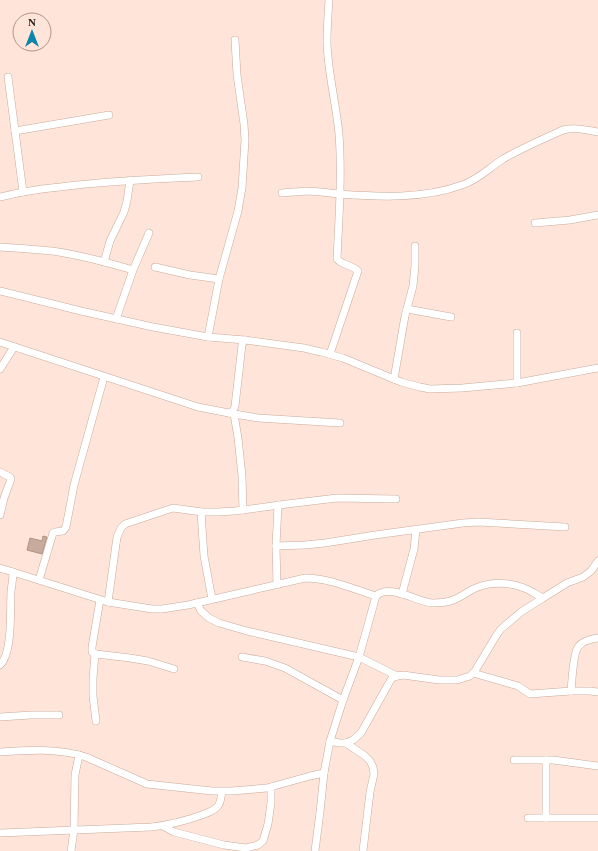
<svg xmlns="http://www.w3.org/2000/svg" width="598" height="851" viewBox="0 0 598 851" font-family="Georgia,serif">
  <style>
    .building { fill: #c9ab9d; stroke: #af9284 }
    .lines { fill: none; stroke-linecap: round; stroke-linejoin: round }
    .minor-casing { stroke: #c8aa9c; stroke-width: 8 }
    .minor { stroke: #fff; stroke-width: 7 }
  </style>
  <rect width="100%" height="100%" fill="#ffe5d9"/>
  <path class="building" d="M43,536l4,1 -5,17 -15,-4 3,-12 12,3z"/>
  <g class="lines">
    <defs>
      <g id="minor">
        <path d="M329,0c-1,14 -2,29 -2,43 1,30 9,60 12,91 3,41 0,83 -2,125 5,6 15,6 21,12l-28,83"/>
        <path d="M8,77l15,115"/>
        <path d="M15,131l94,-16"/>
        <path d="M282,193c8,-1 16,-1 24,-2 11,0 22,2 33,3 40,3 85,5 123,-9 16,-5 27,-17 41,-26 19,-11 40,-20 60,-29 12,-3 23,0 35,2"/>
        <path d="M0,197c20,-5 40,-8 60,-10 46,-6 92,-8 138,-10"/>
        <path d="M535,223l35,-3 28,-5"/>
        <path d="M0,247c17,1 35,2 52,4 28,4 54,11 81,19"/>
        <path d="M104,262l6,-21 14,-29 3,-11 3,-21"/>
        <path d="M155,267l35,8 29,4"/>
        <path d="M0,291l81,20 72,16 55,10 37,3"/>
        <path d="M407,309l44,8"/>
        <path d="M116,319l17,-49 16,-37"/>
        <path d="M208,337l11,-58 19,-68 4,-23 3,-48 -1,-16 -7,-49 -2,-35"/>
        <path d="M0,342l198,65 31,6c4,-1 5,-3 6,-7l7,-61 1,-3 2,-2 59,8 17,4 22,6 58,24 19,5 10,2 32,-1 55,-5 81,-15"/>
        <path d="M0,369l14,-22"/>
        <path d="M394,379l11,-63 8,-30 2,-21v-19"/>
        <path d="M517,383v-50"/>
        <path d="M229,413l29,5 82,5"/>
        <path d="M234,414l4,24 4,38 1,34"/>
        <path d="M0,472l10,5 1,2 -7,19 -4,17"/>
        <path d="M201,512l3,44 8,43"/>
        <path d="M276,546l29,-1 20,-2 50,-8 88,-12 15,-1 87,5"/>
        <path d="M0,568l13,4 95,30 44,7h10l26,-4 117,-27c24,0 48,11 71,18"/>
        <path d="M39,580l14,-47 2,-1 8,-1 3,-4 8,-42 30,-108"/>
        <path d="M277,585l-1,-39 2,-41"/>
        <path d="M402,594l12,-45 2,-19"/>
        <path d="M100,600l-8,47v5l4,2 34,4 18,3 26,8"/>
        <path d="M108,602l9,-65 4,-9 4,-4 48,-16 29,4h16l17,-1 52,-7 50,-6 59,1"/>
        <path d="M197,603l4,8 8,7 10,5 28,8 112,26 38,19"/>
        <path d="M95,654l-2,24v18l3,25"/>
        <path d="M242,657l23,4 20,7 58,32"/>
        <path d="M0,665c13,-12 10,-57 11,-74 1,-7 2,-13 2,-19"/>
        <path d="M473,673l45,13 12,8 41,-3h19l8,1"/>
        <path d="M571,691c1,-10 2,-37 7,-44 4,-6 13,-8 20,-9"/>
        <path d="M0,717l31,-2h28"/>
        <path d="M330,741l9,2h7l7,-3 8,-7 28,-50 3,-5 5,-2 6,-1 36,5h18l13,-4 5,-5 21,-35 5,-7 20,-17 22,-14"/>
        <path d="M346,743l19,13 5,5 3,6 1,7 -4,18 -7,59"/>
        <path d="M0,752c28,-2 59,-4 86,5l61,27 65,7h20l35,-3 43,-12 14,-3"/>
        <path d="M514,760h39l45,6"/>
        <path d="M546,760v58"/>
        <path d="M528,818h70"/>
        <path d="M163,826l11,6 50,13 22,3 12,-3 5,-4 5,-17 3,-21v-16"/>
        <path d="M0,833l151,-6c18,-2 34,-6 51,-12 5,-2 12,-4 16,-9 3,-4 3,-10 4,-14"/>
        <path d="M71,851l3,-21 1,-55 4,-20"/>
        <path d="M315,851l5,-39 4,-39 6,-32 13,-41 16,-43 17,-61c13,-13 41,6 56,7 7,0 14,0 21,-3 9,-3 16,-10 25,-13 14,-5 32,-5 46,1 6,2 13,7 19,10l24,-15 16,-6 8,-6 7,-10"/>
      </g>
    </defs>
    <use href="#minor" class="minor-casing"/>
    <use href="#minor" class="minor"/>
  </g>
  <g transform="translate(32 32)"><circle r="19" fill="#ffe5d9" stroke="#a9958b"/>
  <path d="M0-3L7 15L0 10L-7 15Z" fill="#0b85a9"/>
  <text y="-6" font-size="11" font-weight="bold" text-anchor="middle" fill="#271c16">N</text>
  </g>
</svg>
